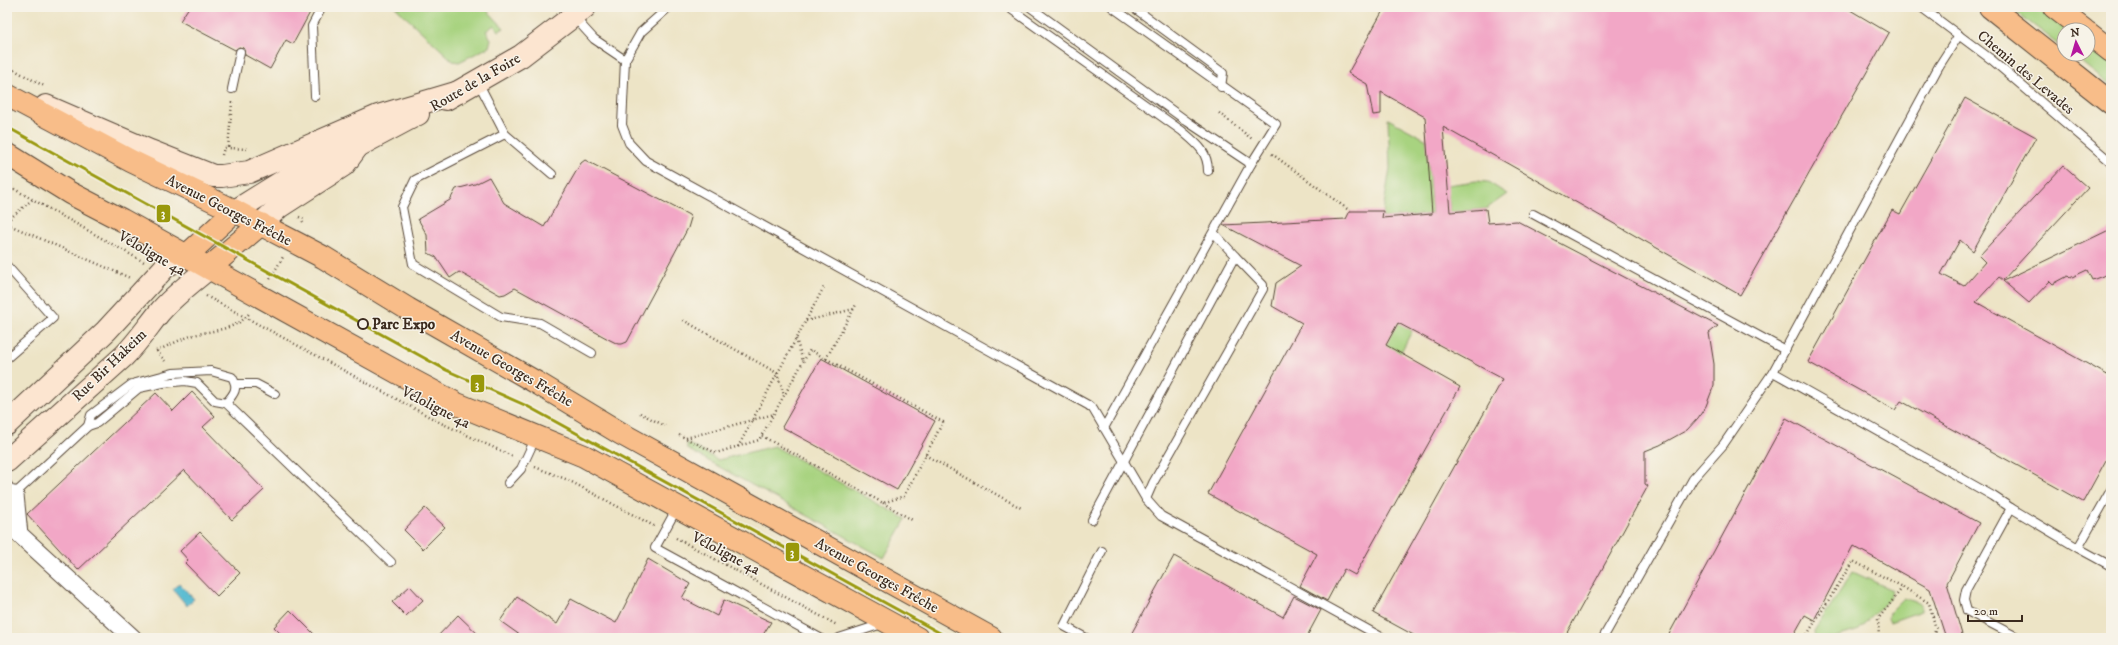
<svg xmlns="http://www.w3.org/2000/svg" width="2118" height="645" font-family="'IM FELL DW Pica',serif">
	<rect width="100%" height="100%" fill="#f7f3e8"/>
	<filter id="ink" filterUnits="userSpaceOnUse"><feTurbulence type="fractalNoise" baseFrequency=".025" numOctaves="2"/><feDisplacementMap in="SourceGraphic" scale="8" xChannelSelector="R" yChannelSelector="G"/><feConvolveMatrix kernelMatrix="1 2 1 2 8 2 1 2 1" color-interpolation-filters="sRGB"/></filter>
	<filter id="wash" filterUnits="userSpaceOnUse"><feTurbulence type="fractalNoise" baseFrequency=".012" numOctaves="4" result="noise"/><feDisplacementMap in="SourceGraphic" scale="16" xChannelSelector="R" yChannelSelector="G"/><feGaussianBlur stdDeviation="0.9" result="paint"/><feColorMatrix in="noise" values="0 0 0 0 0 0 0 0 0 0 0 0 0 0 0 0 0 1.4 0 .05"/><feComposite in="paint" operator="in"/></filter>
	<g filter="url(#wash)">
		<rect width="100%" height="100%" fill="#ede4c6"/>
		<!-- green -->
		<g fill="#a8d380" stroke="#727e4f">
			<polygon points="395,7 484,7 504,28 499,31 494,25 486,31 491,39 489,47 459,62 453,61"/>
			<polygon points="2009,7 2045,7 2076,30 2064,30 2064,48"/>
			<polygon points="2088,40 2111,58 2111,86 2071,54 2088,54"/>
			<polygon points="1388,119 1427,140 1432,214 1382,218 1390,168"/>
			<polygon points="1476,181 1488,182 1507,194 1486,209 1450,212 1447,185"/>
			<polygon points="1391,314 1414,327 1400,354 1377,342"/>
			<polygon points="687,443 718,460 774,446 906,519 884,558 687,449"/>
			<polygon points="1853,572 1892,590 1889,599 1859,630 1833,638 1815,638 1814,631"/>
			<polygon points="1904,598 1921,604 1921,611 1890,622 1888,619 1889,613"/>
		</g>
		<!-- water -->
		<polygon fill="#52b9d0" stroke="#467277" points="179,583 194,599 187,606 173,589"/>
		<g id="blocks">
			<!-- building -->
			<g fill="#f2a7c6">
				<polygon points="189,7 313,7 293,44 286,40 270,69 245,55 243,48 239,47 235,50 180,21"/>
				<polygon points="1385,7 1845,7 1889,33 1740,295 1443,127 1450,212 1486,209 1488,223 1517,221 1718,326 1709,333 1714,364 1714,385 1706,406 1698,418 1687,430 1660,445 1645,451 1645,484 1648,486 1564,638 1419,638 1373,613 1503,379 1398,323 1386,345 1460,387 1355,575 1344,569 1327,601 1300,586 1317,554 1208,494 1302,323 1272,306 1276,283 1301,266 1223,225 1346,219 1350,211 1383,211 1382,218 1432,214 1425,117 1381,92 1381,114 1373,115 1367,84 1348,73"/>
				<polygon points="1965,98 2036,137 1973,251 1960,240 1941,274 1964,286 1985,262 1979,256 2063,166 2088,188 2003,280 1999,277 1976,302 2111,377 2111,451 2083,502 1901,401 1895,410 1808,362 1892,210 1900,214"/>
				<polygon points="585,160 689,215 691,218 688,228 627,342 622,344 618,344 610,340 515,288 505,294 500,295 459,272 450,278 436,257 428,253 427,235 418,219 450,200 456,189 475,184 489,177 504,203 544,227 581,163"/>
				<polygon points="2111,229 2111,273 2092,280 2087,270 2070,278 2068,276 2053,284 2050,281 2029,303 2003,281"/>
				<polygon points="821,358 935,421 897,490 782,427"/>
				<polygon points="192,392 215,416 203,427 264,490 232,520 184,470 78,570 27,514 156,393 173,411"/>
				<polygon points="1786,418 1979,523 1947,583 1963,638 1946,638 1930,589 1853,546 1814,620 1805,615 1792,638 1667,638"/>
				<polygon points="425,508 445,527 423,549 404,530"/>
				<polygon points="200,532 240,573 217,596 185,563 188,560 180,551"/>
				<polygon points="1174,556 1283,617 1294,596 1321,610 1306,638 1129,638"/>
				<polygon points="648,559 690,584 682,598 717,616 724,600 771,622 761,638 524,638 500,621 517,597 557,624 571,599 616,623"/>
				<polygon points="410,586 423,600 406,616 392,602"/>
				<polygon points="290,610 318,638 285,638 274,627"/>
				<polygon points="458,615 482,638 436,638"/>
			</g>
		</g>
	</g>
	<g filter="url(#ink)">
		<use href="#blocks" fill-opacity="0" stroke="#564637" stroke-width="1"/>
		<g fill="none" stroke-linecap="round" stroke-linejoin="round">
			<!-- lane casing -->
			<g stroke="#564637" stroke-width="10">
				<g id="lane">
					<polyline points="669,7 641,32 625,60 622,125 629,143 646,161 1088,405 1093,409 1146,499 1161,516 1383,638"/>
					<path d="M1008,7L1182,131C1196,143 1208,151 1208,171"/>
					<polyline points="1030,7 1188,122 1251,164"/>
					<polyline points="1133,7 1223,73 1221,87"/>
					<polyline points="1921,7 1992,60 2111,162"/>
					<polyline points="574,17 594,39 625,60"/>
					<polyline points="478,82 505,134 552,174"/>
					<polyline points="232,89 240,52"/>
					<polyline points="315,96 312,26 322,7"/>
					<polyline points="505,134 415,180 402,207 413,264 501,317 540,323 592,353"/>
					<polyline points="1533,214 1785,350"/>
					<polyline points="7,266 53,318 7,358"/>
					<polyline points="1773,372 1993,496 2011,508 1966,590 1964,600 1967,611 2019,638"/>
					<polyline points="236,384 256,384 275,394"/>
					<path d="M88,426L91,415L132,384L173,373L211,371L232,377C239,388 234,394 226,403"/>
					<polyline points="1104,428 1251,164 1276,124 1112,7"/>
					<polyline points="508,483 521,469 536,437"/>
					<polyline points="7,484 15,495"/>
					<polyline points="2111,490 2078,548 2111,566"/>
					<polyline points="1146,499 1153,483 1263,289 1263,285 1235,256"/>
					<polyline points="7,501 88,426 97,423 139,388 163,383 185,381 197,383 215,401 226,403 391,562"/>
					<polyline points="677,508 655,548 820,638"/>
					<polyline points="2011,508 2078,548"/>
					<polyline points="1092,520 1235,256 1214,233"/>
					<polyline points="839,638 882,624"/>
					<polyline points="1086,638 1064,626 1102,551"/>
					<polyline points="1603,638 1693,479 1723,445 1773,372 1939,66 1959,35"/>
				</g>
			</g>
			<!-- street casing -->
			<g stroke="#564637" stroke-width="19">
				<polyline id="street" points="15,495 19,534 133,638"/>
			</g>
			<!-- secondary casing -->
			<g stroke="#564637" stroke-width="24">
				<g id="secondary">
					<polyline points="446,99 521,56 585,7"/>
					<polyline points="46,106 150,151 213,176 222,176 249,172 378,116 459,92"/>
					<polyline points="235,211 333,150 358,146 418,114"/>
					<polyline points="261,224 279,207 344,165 358,146"/>
					<polyline points="7,424 106,331 166,266 187,255"/>
					<path d="M7,461L124,356C137,343 147,328 159,313C173,296 192,282 209,268"/>
				</g>
			</g>
			<!-- primary casing -->
			<g stroke="#564637" stroke-width="24">
				<g id="primary">
					<polyline points="7,95 131,161 235,211 323,257 408,309 539,384 620,433 991,638"/>
					<polyline points="7,154 70,193 122,220 404,376 457,404 584,456 917,638"/>
					<polyline points="187,255 235,211"/>
					<polyline points="209,268 261,224"/>
				</g>
			</g>
			<!-- highway casing -->
			<g stroke="#564637" stroke-width="24">
				<g id="highway">
					<polyline points="1990,7 2111,103"/>
					<polyline points="2054,7 2084,30"/>
					<polyline points="2088,33 2111,51"/>
				</g>
			</g>
			<!-- path -->
			<g stroke="#564637" stroke-width="2.5" stroke-dasharray="1 3" stroke-linecap="butt">
				<polyline points="7,66 44,86"/>
				<polyline points="232,102 228,148 249,149"/>
				<polyline points="1219,113 1252,139"/>
				<polyline points="1272,154 1350,211"/>
				<polyline points="222,155 224,148 228,148"/>
				<polyline points="7,185 144,262"/>
				<polyline points="299,217 304,219 302,224"/>
				<polyline points="7,221 33,199"/>
				<polyline points="7,224 130,278"/>
				<polyline points="270,279 283,257"/>
				<polyline points="206,296 441,423 514,457"/>
				<polyline points="683,320 777,373 784,395"/>
				<polyline points="806,321 854,309"/>
				<polyline points="796,339 803,361"/>
				<path d="M156,351C168,346 179,340 191,336C209,330 238,331 250,312"/>
				<polyline points="157,351 165,361"/>
				<polyline points="826,359 857,303"/>
				<polyline points="640,413 665,426"/>
				<polyline points="679,435 716,453 759,440 803,362 810,350 943,422 904,496 883,503 762,436"/>
				<polyline points="686,438 774,414"/>
				<polyline points="738,447 825,285"/>
				<polyline points="925,455 1021,508"/>
				<polyline points="535,467 568,480 654,526"/>
				<polyline points="883,503 914,521"/>
				<polyline points="676,538 837,625"/>
				<polyline points="1903,587 1929,603 1936,629 1932,638"/>
				<polyline points="1933,616 1938,614"/>
				<polyline points="1805,638 1853,561 1903,587 1878,619 1879,638"/>
			</g>
			<!-- lane -->
			<use href="#lane" stroke="#fff" stroke-width="8"/>
			<!-- street -->
			<use href="#street" stroke="#fff" stroke-width="17"/>
			<!-- secondary -->
			<use href="#secondary" stroke="#fce5d0" stroke-width="22"/>
			<!-- primary -->
			<use href="#primary" stroke="#f8bd89" stroke-width="22"/>
			<!-- highway -->
			<use href="#highway" stroke="#f8bd89" stroke-width="22"/>
			<!-- tram-1 casing -->
			<g stroke="#f7f3e8" stroke-width="6">
				<polyline id="tram-1" points="7,127 446,370 527,406 949,638"/>
			</g>
			<!-- tram-1 -->
			<use href="#tram-1" stroke="#99980a" stroke-width="3"/>
		</g>
	</g>
	<!-- markers -->
	<circle fill="#f7f3e8" stroke="#3b2a1e" stroke-width="2" cx="363" cy="324" r="5"/>
	<g text-anchor="middle" stroke-width="3" stroke-linejoin="round" paint-order="stroke">
		<!-- street labels -->
		<g font-size="15" fill="#3b2a1e" stroke="#f7f3e8">
			<text transform="translate(2026 72) rotate(40)" y="5">Chemin des Levades</text>
			<text transform="translate(475 82) rotate(-30)" y="5">Route de la Foire</text>
			<text transform="translate(229 210) rotate(27)" y="5">Avenue Georges Frêche</text>
			<text transform="translate(152 253) rotate(30)" y="5">Véloligne 4a</text>
			<text transform="translate(109 365) rotate(-44)" y="5">Rue Bir Hakeim</text>
			<text transform="translate(512 368) rotate(30)" y="5">Avenue Georges Frêche</text>
			<text transform="translate(436 407) rotate(27)" y="5">Véloligne 4a</text>
			<text transform="translate(726 553) rotate(28)" y="5">Véloligne 4a</text>
			<text transform="translate(877 575) rotate(29)" y="5">Avenue Georges Frêche</text>
		</g>
		<!-- stop labels -->
		<g font-size="15" font-weight="bold" fill="#3b2a1e" stroke="#f7f3e8" text-anchor="start">
			<text x="372" y="329">Parc Expo</text>
		</g>
	</g>
	<g stroke="#f7f3e8" stroke-width="1.5">
		<rect x="156" y="204" width="15" height="19" rx="4" fill="#99980a"/>
		<rect x="470" y="374" width="15" height="19" rx="4" fill="#99980a"/>
		<rect x="785" y="542" width="15" height="20" rx="4" fill="#99980a"/>
	</g>
	<g font-size="11" text-anchor="middle" font-weight="bold" fill="#fff">
		<text x="163" y="217">3</text>
		<text x="477" y="388">3</text>
		<text x="792" y="556">3</text>
	</g>
	<!-- margin -->
	<rect width="2118" height="645" fill="none" stroke="#f7f3e8" stroke-width="24"/>
	<!-- north arrow -->
	<g transform="translate(2076 42) rotate(355)"><circle r="19" fill="#f7f3e8" stroke="#aca397"/>
	<path d="M0-3L7 15L0 10L-7 15Z" fill="#b5179e"/>
	<text y="-6" font-size="11" font-weight="bold" text-anchor="middle" fill="#3b2a1e">N</text>
	</g>
	<!-- scale -->
	<path d="M1968 615v6h54v-6" fill="none" stroke="#3b2a1e" stroke-width="2"/>
	<text x="1974" y="615" font-size="12" fill="#3b2a1e" stroke="#f7f3e8" stroke-width="3" paint-order="stroke">20 m</text>
</svg>
